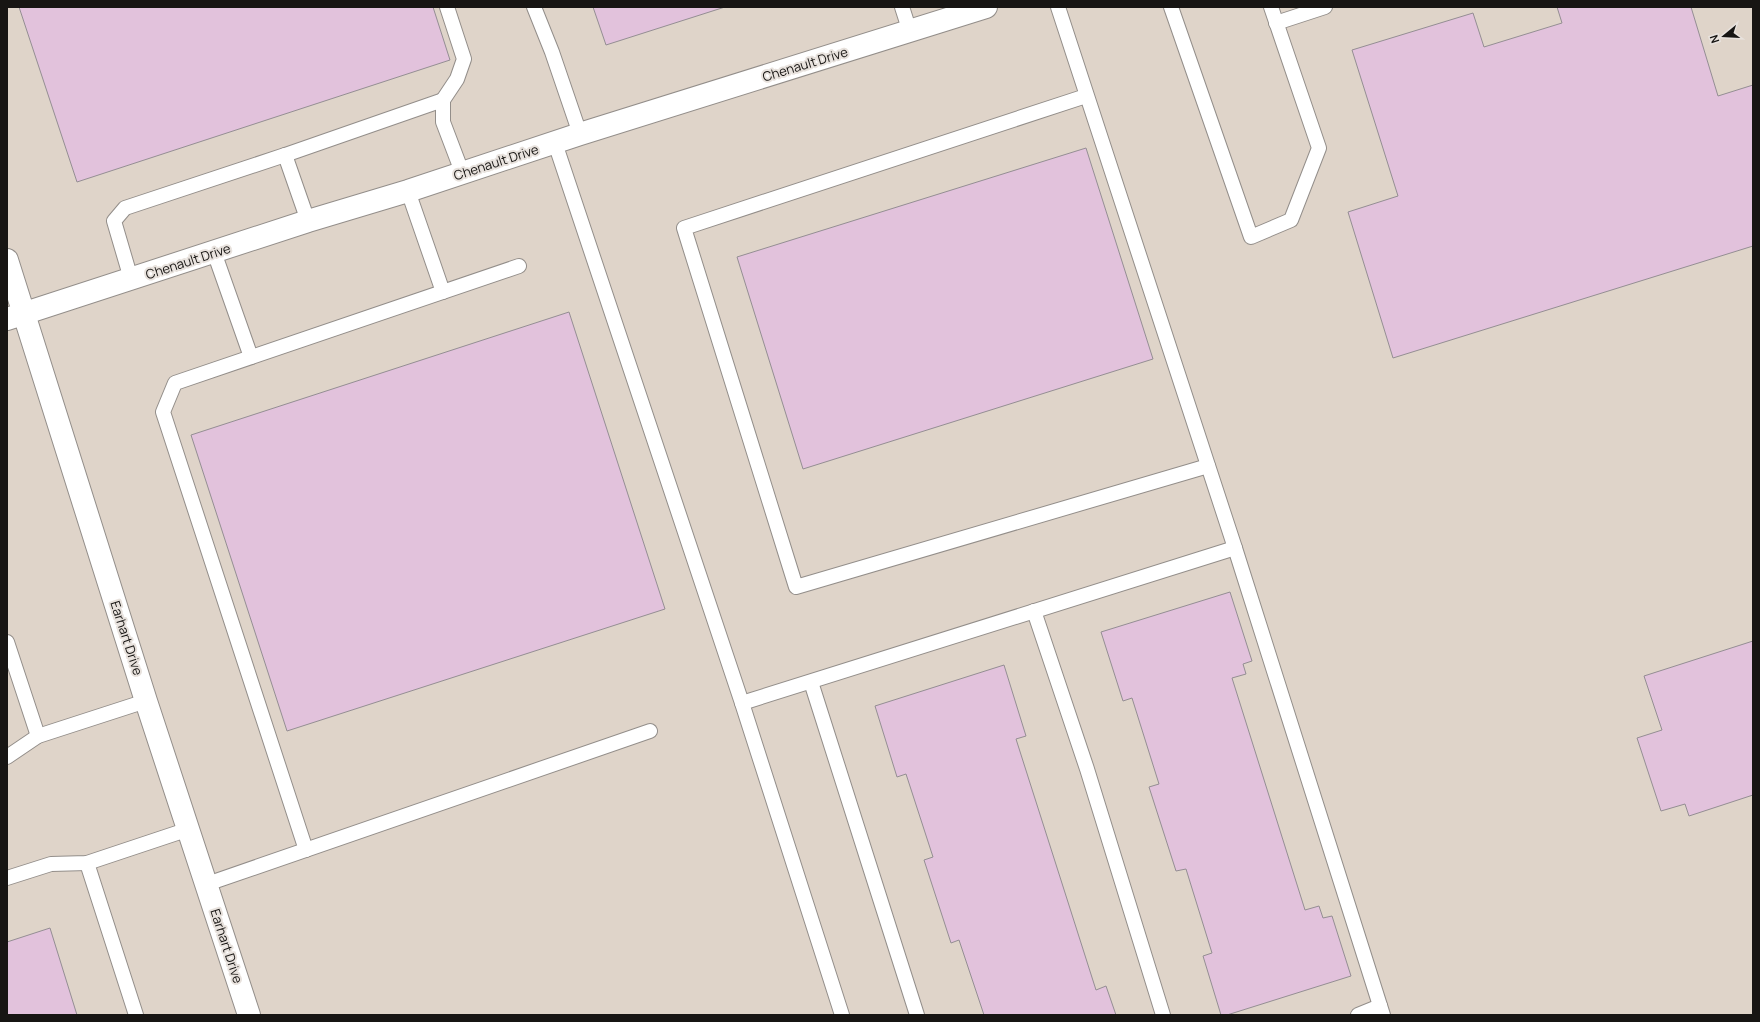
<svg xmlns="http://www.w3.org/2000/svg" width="1760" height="1022" font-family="Manrope,sans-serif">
	<rect width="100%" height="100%" fill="#e8e2dd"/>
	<!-- built -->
	<rect fill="#dfd4c9" x="7" y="7" width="1746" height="1008"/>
	<!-- building -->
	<g fill="#e2c2dc" stroke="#948e93">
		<polygon points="19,7 433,7 450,60 77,182"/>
		<polygon points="593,7 725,7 606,45"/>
		<polygon points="1557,7 1691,7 1718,96 1753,85 1753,246 1393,358 1348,212 1398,196 1352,50 1473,13 1484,47 1562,23"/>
		<polygon points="1086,148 1153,359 803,469 737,257"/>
		<polygon points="569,312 665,609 287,731 191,435"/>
		<polygon points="1230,592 1252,661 1243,664 1246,674 1232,678 1305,910 1319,906 1323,918 1332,916 1351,976 1227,1015 1221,1015 1203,956 1212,953 1186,869 1176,871 1149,787 1159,784 1132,698 1123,701 1101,632"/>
		<polygon points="1753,641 1753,795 1689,816 1685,804 1661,811 1637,738 1662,730 1644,676"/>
		<polygon points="1004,665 1026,736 1016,739 1096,990 1106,986 1116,1015 984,1015 959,940 951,943 924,860 933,857 906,774 897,777 875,706"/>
		<polygon points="50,928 77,1015 7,1015 7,942"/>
	</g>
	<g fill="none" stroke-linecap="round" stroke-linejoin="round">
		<!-- service casing -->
		<g stroke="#938e8a" stroke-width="16">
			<g id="service">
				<polyline points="447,7 464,59 457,79 443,100 443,122 462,172"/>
				<polyline points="534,7 552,52 580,134"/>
				<polyline points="902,7 910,32"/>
				<polyline points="1171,7 1251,237 1291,220 1319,148 1271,7"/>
				<polyline points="1276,23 1325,7"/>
				<polyline points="1086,96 684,228 796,587 1208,466"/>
				<polyline points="555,143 742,703 1235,548 1058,7"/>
				<polyline points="408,191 443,292"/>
				<polyline points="308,221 285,155 443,100"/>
				<polyline points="214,252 251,357"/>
				<polyline points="131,279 114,221 125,208 285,155"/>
				<polyline points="1235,548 1383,1015"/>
				<polyline points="1034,611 1087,769 1163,1015"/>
				<polyline points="7,642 38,736"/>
				<polyline points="811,682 917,1015"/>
				<polyline points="742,703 842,1015"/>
				<polyline points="7,757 38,736 146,701"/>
				<polyline points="306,850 163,412 175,383 519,266"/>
				<polyline points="87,863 136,1015"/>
				<polyline points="7,878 51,864 87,863 189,829"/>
				<polyline points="207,884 650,731"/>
				<polyline points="1358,1015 1380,1006"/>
			</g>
		</g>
		<!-- minor casing -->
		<g stroke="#938e8a" stroke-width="24">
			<g id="minor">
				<polyline points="7,260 146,701 249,1015"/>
				<polyline points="7,319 308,221 408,191 580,134 986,7"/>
			</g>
		</g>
		<!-- service -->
		<use href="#service" stroke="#fff" stroke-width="14"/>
		<!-- minor -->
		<use href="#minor" stroke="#fff" stroke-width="22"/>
	</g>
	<g text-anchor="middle" stroke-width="4" stroke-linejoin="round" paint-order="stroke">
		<!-- street labels -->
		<g font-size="13" fill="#171513" stroke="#e8e2dd">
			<text transform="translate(805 64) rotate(-17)" y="5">Chenault Drive</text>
			<text transform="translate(496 162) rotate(-18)" y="5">Chenault Drive</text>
			<text transform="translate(188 261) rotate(-18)" y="5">Chenault Drive</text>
			<text transform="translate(127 638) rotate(72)" y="5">Earhart Drive</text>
			<text transform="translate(227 946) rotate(72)" y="5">Earhart Drive</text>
		</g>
	</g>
	<!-- border -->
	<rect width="1760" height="1022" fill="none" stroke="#171513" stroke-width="16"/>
	<!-- north arrow -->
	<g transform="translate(1724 36) rotate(252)" stroke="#e8e2dd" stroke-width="3" paint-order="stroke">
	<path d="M0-3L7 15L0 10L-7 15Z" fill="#171513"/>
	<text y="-6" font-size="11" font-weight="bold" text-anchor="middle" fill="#171513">N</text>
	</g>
</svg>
